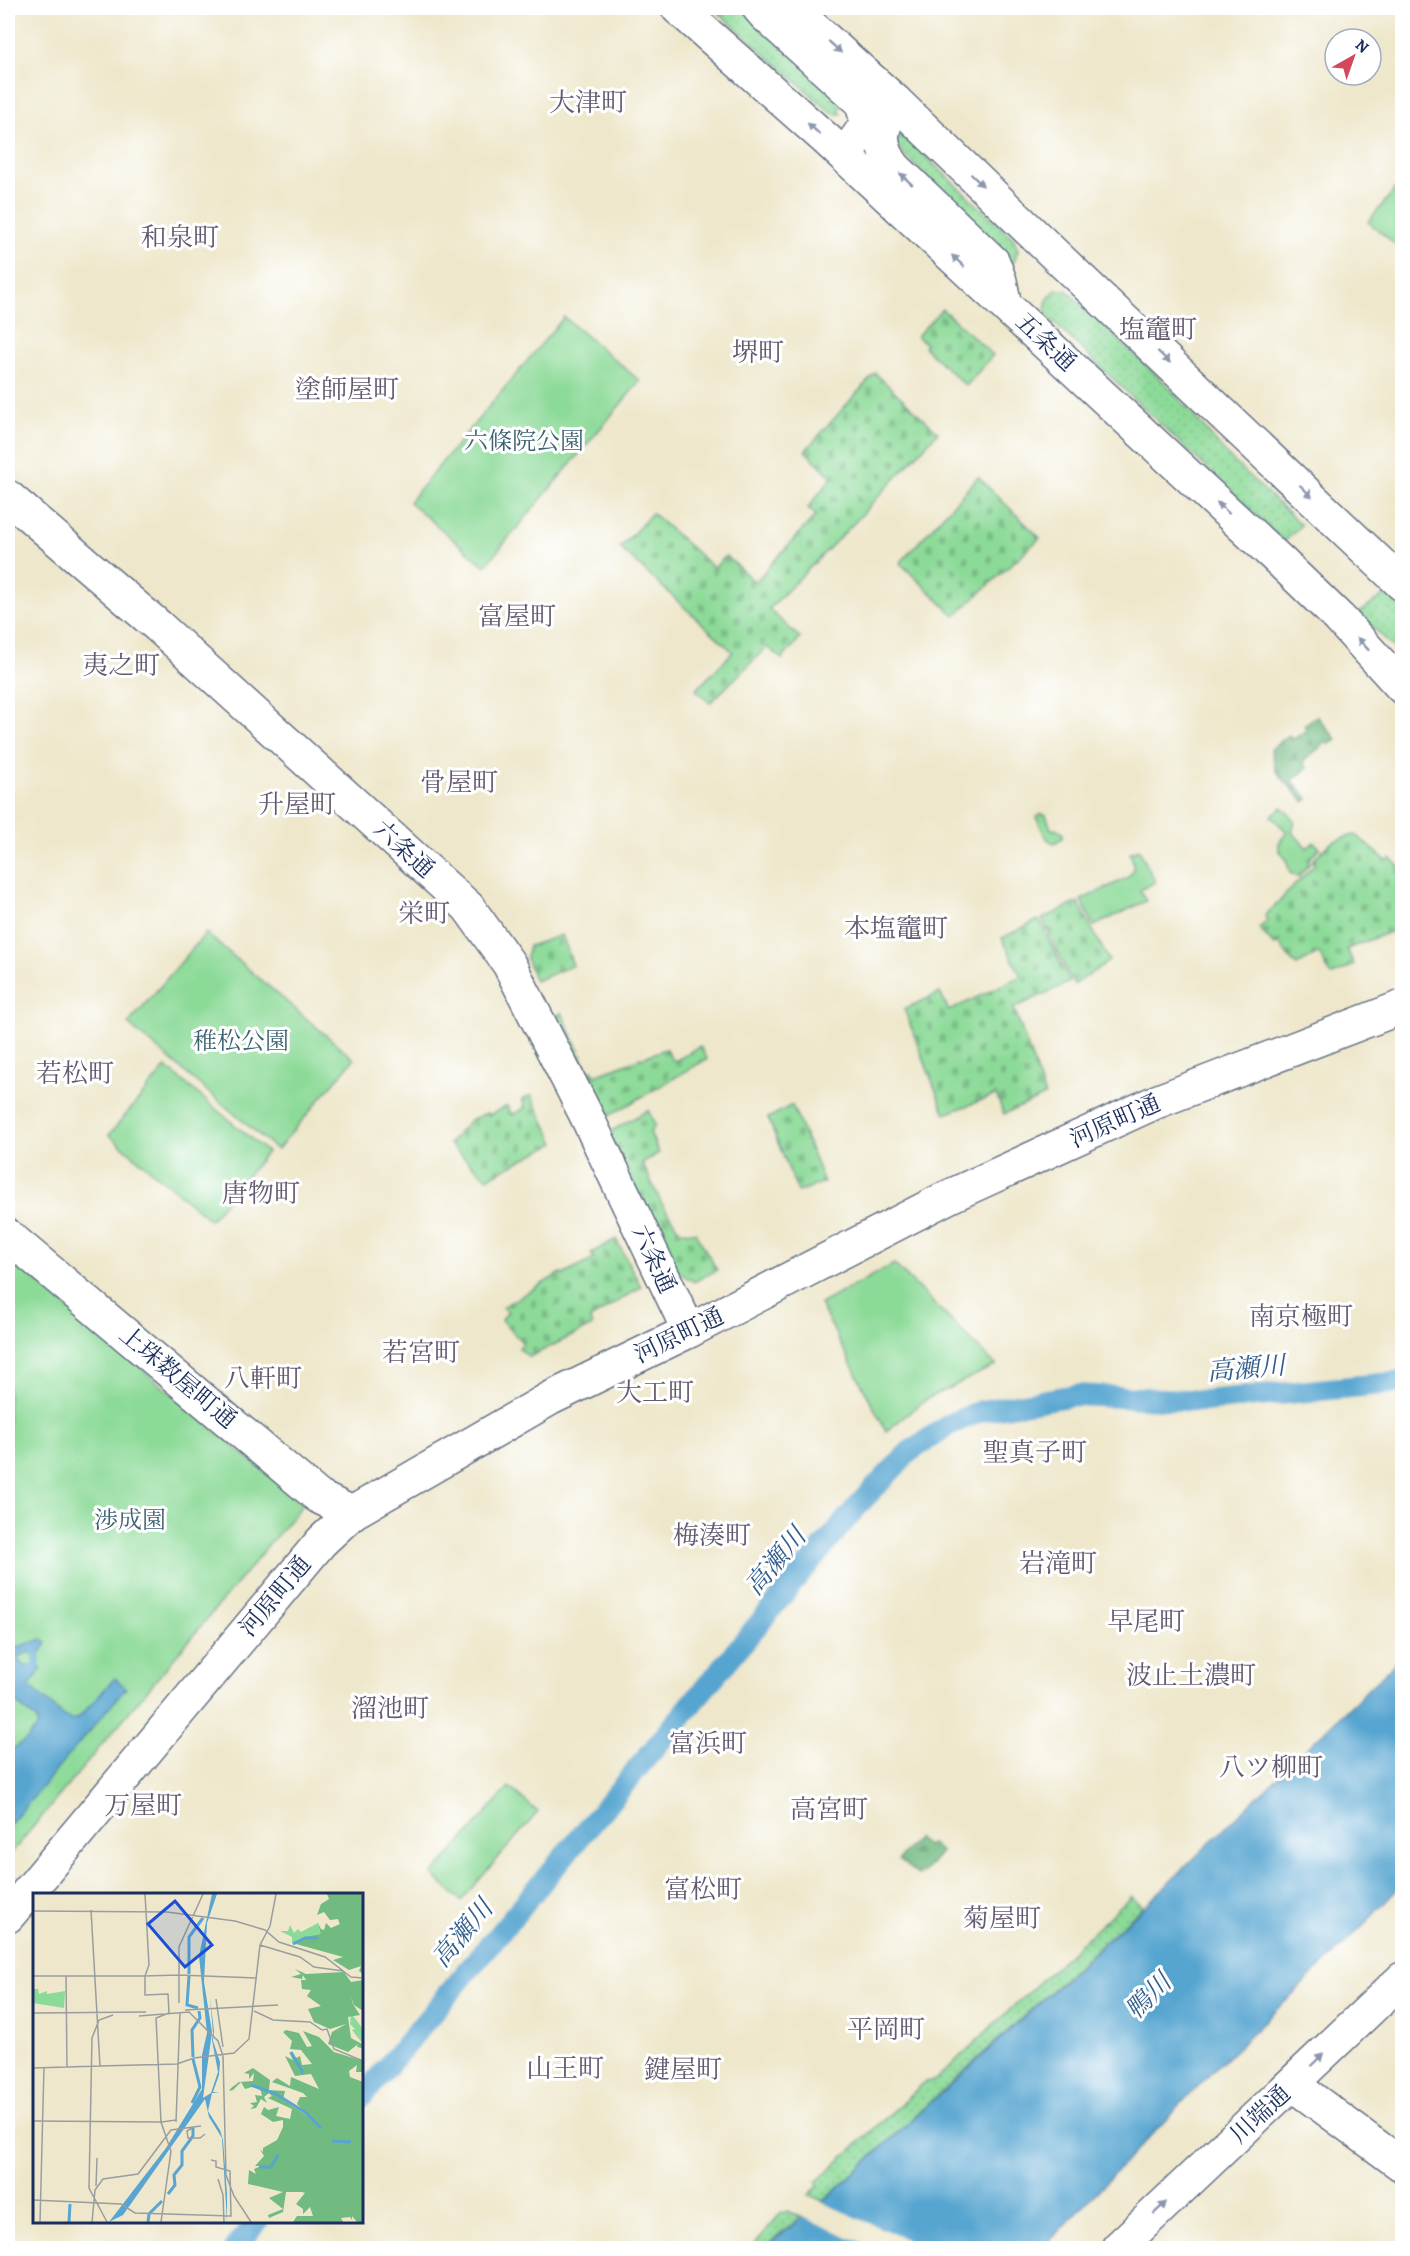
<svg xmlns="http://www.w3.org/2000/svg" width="1410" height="2256" font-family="Alegreya,'Noto Serif JP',serif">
	<defs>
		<pattern id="grass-dots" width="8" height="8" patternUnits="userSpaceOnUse" patternTransform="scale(1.5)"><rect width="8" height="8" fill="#8cda98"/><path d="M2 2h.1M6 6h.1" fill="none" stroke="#78bb85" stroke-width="1.8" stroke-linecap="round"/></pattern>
		<pattern id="forest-firs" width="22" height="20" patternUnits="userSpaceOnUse" patternTransform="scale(1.5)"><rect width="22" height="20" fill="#71ba80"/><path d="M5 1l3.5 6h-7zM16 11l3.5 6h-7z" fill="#5c986c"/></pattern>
		<pattern id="cemetery-stones" width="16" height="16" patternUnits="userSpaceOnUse" patternTransform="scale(1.5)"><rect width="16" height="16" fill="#8cda98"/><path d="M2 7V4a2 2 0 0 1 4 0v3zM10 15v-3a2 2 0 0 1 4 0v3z" fill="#78bb85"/></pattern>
	</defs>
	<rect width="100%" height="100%" fill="#fff"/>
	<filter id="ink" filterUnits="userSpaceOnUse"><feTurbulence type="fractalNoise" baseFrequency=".0167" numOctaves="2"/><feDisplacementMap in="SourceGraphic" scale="12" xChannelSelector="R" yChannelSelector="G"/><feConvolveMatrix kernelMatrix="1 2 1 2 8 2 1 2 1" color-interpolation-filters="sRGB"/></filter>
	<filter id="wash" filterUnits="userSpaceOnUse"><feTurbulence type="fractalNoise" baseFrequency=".008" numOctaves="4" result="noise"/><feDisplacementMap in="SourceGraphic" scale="24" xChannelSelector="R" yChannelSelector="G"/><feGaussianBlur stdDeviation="1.35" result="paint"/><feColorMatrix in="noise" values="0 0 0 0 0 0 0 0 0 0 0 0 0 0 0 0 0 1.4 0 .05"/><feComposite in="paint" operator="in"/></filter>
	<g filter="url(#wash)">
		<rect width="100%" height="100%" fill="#eee7cb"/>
		<!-- grass -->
		<g fill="url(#grass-dots)" stroke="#54847b" stroke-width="1.5">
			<polygon points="713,8 750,8 844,104 838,110 841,114 833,114 826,108"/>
			<polygon points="901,136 908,140 1014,239 1018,250 1014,262 1010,264 893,143 898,137"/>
			<path d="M1056,290H1066L1169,387L1229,457L1301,525L1284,542L1046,315C1044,303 1047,298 1056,290Z"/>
			<polygon points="1387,593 1402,609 1402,656 1359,613"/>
			<polygon points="1131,1896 1143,1906 823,2201 809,2195 819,2185 816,2182 925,2082 935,2080"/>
			<polygon points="787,2211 801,2217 763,2248 748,2248 752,2247 780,2214"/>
		</g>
		<!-- forest -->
		<g fill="url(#forest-firs)" stroke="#46746f" stroke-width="1.5">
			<polygon points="1317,716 1336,739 1329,745 1326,742 1303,762 1307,768 1292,781 1308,799 1304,802 1276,771 1271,749 1289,735 1292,740 1307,730 1304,725"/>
			<polygon points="917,1838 928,1846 931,1844 941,1852 923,1873 918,1875 899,1860"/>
		</g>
		<!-- cemetery -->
		<g fill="url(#cemetery-stones)" stroke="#54847b" stroke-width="1.5">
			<polygon points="942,309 993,355 966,386 924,347 926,344 917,336"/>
			<polygon points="875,373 938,432 855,522 769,609 800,638 782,659 767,647 710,703 696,690 733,652 620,548 652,513 714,568 726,556 755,582 816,515 808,508 832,477 805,451"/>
			<polygon points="978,477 1040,538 955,616 900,563"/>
			<path d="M1356,835L1387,861L1390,858L1402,869V927L1347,949L1354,965L1331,976L1319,953L1297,965L1290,959L1279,943L1274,945L1259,928L1267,921L1265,916L1315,864L1312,861C1328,844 1332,839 1356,835Z"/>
			<polygon points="1078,902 1109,961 1074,985 1042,919"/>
			<polygon points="1038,920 1040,922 1070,982 1014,1008 1045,1096 1004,1114 996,1095 945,1114 904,1009 940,993 949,1011 1021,976 1002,938"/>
			<polygon points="562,935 573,965 535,981 526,958 529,946"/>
			<polygon points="562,1013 588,1071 592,1070 595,1075 666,1049 672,1060 677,1060 700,1046 707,1059 609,1116 600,1113 551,1017"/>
			<polygon points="531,1095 555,1143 487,1178 449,1144 470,1120 487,1113 489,1115 507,1106 512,1115 525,1108 522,1100"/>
			<polygon points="792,1105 824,1182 798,1192 768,1118"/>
			<polygon points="648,1110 655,1125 650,1133 659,1153 642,1163 662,1204 680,1231 695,1232 717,1270 694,1282 678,1272 610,1137 613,1130"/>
			<polygon points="616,1239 641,1287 590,1319 592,1326 529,1357 519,1348 523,1343 501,1320 508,1312 502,1307 561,1273 563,1275 594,1259 591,1253"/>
		</g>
		<!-- green -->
		<g fill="#8cda98" stroke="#54847b" stroke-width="1.5">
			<polygon points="1402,181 1402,250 1368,222"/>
			<polygon points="564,317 640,381 485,566 409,502"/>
			<polygon points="1282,807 1295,821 1292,832 1307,848 1314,842 1320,848 1308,860 1310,863 1298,877 1290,873 1286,859 1279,850 1279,843 1287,832 1271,816"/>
			<path d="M1041,814L1046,815L1051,829L1060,830L1063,834L1062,838L1055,843C1044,841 1041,827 1037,817Z"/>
			<polygon points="1139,849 1155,882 1140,890 1146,901 1094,926 1081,900 1127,878 1133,871 1133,862 1130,853"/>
			<polygon points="206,933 354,1059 277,1150 128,1024"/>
			<polygon points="166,1067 267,1152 210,1220 109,1135"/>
			<polygon points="8,1257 303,1504 8,1857"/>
			<polygon points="894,1264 996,1365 927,1399 886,1431 820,1304"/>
			<polygon points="509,1787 538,1812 461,1901 432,1875"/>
		</g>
		<!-- water -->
		<g fill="#57a5d0" stroke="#396a97" stroke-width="1.5">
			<polygon points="43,1639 47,1643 40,1654 37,1656 29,1652 16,1658 24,1666 37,1665 42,1669 29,1686 65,1717 71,1720 78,1718 115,1678 126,1688 8,1827 8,1752 27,1739 38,1726 36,1719 8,1697 8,1643 14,1648"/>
			<polygon points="1402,1656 1402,1884 1362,1927 1203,2081 1043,2248 765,2248 824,2201 1144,1907"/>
		</g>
		<!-- pier -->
		<polygon fill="#eee7cb" points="819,2201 926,2248 874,2248 801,2216"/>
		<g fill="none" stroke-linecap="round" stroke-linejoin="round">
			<!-- stream -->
			<polyline stroke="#57a5d0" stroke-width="7" points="37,1656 37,1665"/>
			<!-- canal -->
			<g stroke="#57a5d0" stroke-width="22">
				<polyline points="362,2097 860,1503 909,1452 950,1424 981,1411 1076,1395 1205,1401 1402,1382"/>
				<polyline points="235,2248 257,2222"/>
			</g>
		</g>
	</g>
	<g filter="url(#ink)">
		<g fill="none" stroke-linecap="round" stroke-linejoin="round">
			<!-- minor casing -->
			<g stroke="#656f84" stroke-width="36">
				<g id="minor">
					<polyline points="8,497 158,626 468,907 509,964 585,1113 689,1331"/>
					<polyline points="8,1236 319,1497 352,1513"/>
					<polyline points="1292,2084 1402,2165"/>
					<polyline points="1118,2248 1402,1979"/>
				</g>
			</g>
			<!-- major casing -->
			<g stroke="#656f84" stroke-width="36">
				<polyline id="major" points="8,1916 321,1542 352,1513 551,1398 689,1331 948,1197 1156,1102 1402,1007"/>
			</g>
			<!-- highway casing -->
			<g stroke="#656f84" stroke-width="36">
				<g id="highway">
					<polyline points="678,8 827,140 1280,561 1339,618 1402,687"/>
					<polyline points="759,8 765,15 861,102 867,120 862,131 849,149"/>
					<polyline points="791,8 895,101 1051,251 1402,584"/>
					<path d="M895,101C882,128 875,142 895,168L993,262L1000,281L1004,301"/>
				</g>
			</g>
			<!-- minor -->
			<use href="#minor" stroke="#fff" stroke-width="33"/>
			<!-- major -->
			<use href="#major" stroke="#fff" stroke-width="33"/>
			<!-- highway -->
			<use href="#highway" stroke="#fff" stroke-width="33"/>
		</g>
		<!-- one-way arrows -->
		<defs><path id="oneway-solid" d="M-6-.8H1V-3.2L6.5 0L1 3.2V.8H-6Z" transform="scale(1.5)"/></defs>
		<g fill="#8d97ae">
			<use href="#oneway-solid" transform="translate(835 47) rotate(42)"/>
			<use href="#oneway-solid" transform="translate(814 129) rotate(-138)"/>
			<use href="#oneway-solid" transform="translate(906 179) rotate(-137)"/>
			<use href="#oneway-solid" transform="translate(977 180) rotate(44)"/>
			<use href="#oneway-solid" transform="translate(958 261) rotate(-137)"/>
			<use href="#oneway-solid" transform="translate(1164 357) rotate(43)"/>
			<use href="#oneway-solid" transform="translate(1306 491) rotate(44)"/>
			<use href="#oneway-solid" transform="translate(1223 508) rotate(-137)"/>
			<use href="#oneway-solid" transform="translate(1363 644) rotate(-133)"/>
			<use href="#oneway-solid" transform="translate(1317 2060) rotate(-44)"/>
			<use href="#oneway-solid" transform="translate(1160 2208) rotate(-43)"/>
		</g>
	</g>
	<g text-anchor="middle" stroke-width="6" stroke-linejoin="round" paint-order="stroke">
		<!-- street labels -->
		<g font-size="24" fill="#1b2f5e" stroke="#fff">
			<text transform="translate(1046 342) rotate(43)" y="8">五条通</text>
			<text transform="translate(404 849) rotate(42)" y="8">六条通</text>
			<text transform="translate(1115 1121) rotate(-24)" y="8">河原町通</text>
			<text transform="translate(654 1259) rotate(65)" y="8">六条通</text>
			<text transform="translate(679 1335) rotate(-26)" y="8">河原町通</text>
			<text transform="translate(178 1377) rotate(40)" y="8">上珠数屋町通</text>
			<text transform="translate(275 1596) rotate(-50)" y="8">河原町通</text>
			<text transform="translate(1260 2114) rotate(-43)" y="8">川端通</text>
		</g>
		<!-- park labels -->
		<g font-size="24" fill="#3d626f" stroke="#fff">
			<text x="524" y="449">六條院公園</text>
			<text x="241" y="1049">稚松公園</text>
			<text x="130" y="1528">渉成園</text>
		</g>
		<!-- neighbourhood labels -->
		<g font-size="26" fill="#655970" stroke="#fff">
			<text x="588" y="111">大津町</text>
			<text x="180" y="246">和泉町</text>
			<text x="1158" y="338">塩竈町</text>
			<text x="758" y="361">堺町</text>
			<text x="347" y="398">塗師屋町</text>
			<text x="517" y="625">富屋町</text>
			<text x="121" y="674">夷之町</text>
			<text x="459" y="791">骨屋町</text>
			<text x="297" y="813">升屋町</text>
			<text x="424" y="922">栄町</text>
			<text x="896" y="937">本塩竈町</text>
			<text x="75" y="1082">若松町</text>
			<text x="261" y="1202">唐物町</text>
			<text x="1301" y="1325">南京極町</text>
			<text x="421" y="1361">若宮町</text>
			<text x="263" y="1387">八軒町</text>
			<text x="655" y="1401">大工町</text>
			<text x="1035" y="1461">聖真子町</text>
			<text x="712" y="1544">梅湊町</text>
			<text x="1058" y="1572">岩滝町</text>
			<text x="1146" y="1630">早尾町</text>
			<text x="1191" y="1684">波止土濃町</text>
			<text x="390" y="1717">溜池町</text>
			<text x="708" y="1752">富浜町</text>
			<text x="1271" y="1776">八ツ柳町</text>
			<text x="143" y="1814">万屋町</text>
			<text x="829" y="1818">高宮町</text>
			<text x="703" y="1898">富松町</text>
			<text x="1002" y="1927">菊屋町</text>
			<text x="886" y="2038">平岡町</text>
			<text x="565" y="2077">山王町</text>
			<text x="683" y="2078">鍵屋町</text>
		</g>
		<!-- water labels -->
		<g font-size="26" font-style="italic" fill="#335e8c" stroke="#fff">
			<text transform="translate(1246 1368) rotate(-5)" y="9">高瀬川</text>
			<text transform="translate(775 1561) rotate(-50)" y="9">高瀬川</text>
			<text transform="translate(462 1933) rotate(-50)" y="9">高瀬川</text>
			<text transform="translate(1148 1996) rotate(-45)" y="9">鴨川</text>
		</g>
	</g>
	<!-- overview -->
	<g transform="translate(33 1893)">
		<rect width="330" height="330" fill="#eee7cb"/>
		<path d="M318,120L330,136V151L319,137L322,136L317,131Z" fill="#8cda98"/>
		<path d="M294,1H330V81L326,78L328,73L316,77L300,67L310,64L263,51L268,45L287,40L285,30L288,36L291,37L293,30L298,35L307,31L308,35L305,26L297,27L291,19L284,22L288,11L296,6ZM262,76L273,81L311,79L318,89L330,87V118L321,112L318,104L320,111L327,122L315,124L318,145L329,151V155L324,154L325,151L315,159L295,151L299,139L313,131L297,136L281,129L275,116L288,113L274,103L278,97L269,96L268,87H273L270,82L269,86L258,84L268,81ZM253,137L266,140L274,154L279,153L270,138L286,144L301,159L330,168V179H323L324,172L316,178L317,184L330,189V329H324L319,323V327L317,324L308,325L310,329H260L264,323H280L277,314L270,321V316L263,311L272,300L269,299H253L250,319L236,325L235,322L250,316L236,305L250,299L215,291L216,277L223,281L221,276L228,273H222L231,263L227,256L230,259V255L244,247L250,234V227L240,229L228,221L231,214L235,217L246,214L243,223L257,226L259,216L235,205L239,203L236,200L231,204L234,210L228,206L223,215L217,216L221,213L217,210L224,209L222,202L229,203L228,198L222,193L212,196L208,189L200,197L196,198L198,195L206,189L220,188L221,180L216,186V181L211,180L220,175L237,187L236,197L252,198L250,207L276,224L264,211L267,204H274L270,200L239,189L244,185L257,193L258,184L286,196L278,181L262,183L252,163L260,167L256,159L263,165L267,163L269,172L279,171L268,157L257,156L259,148L250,139Z" fill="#71ba80"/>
		<path d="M285,30L288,41L268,45L265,50H259V44L247,38H255L257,32L261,40L265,36L268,39Z" fill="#8cda98"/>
		<path d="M0,96H5L6,101L14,98V101L32,98L31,115L0,110Z" fill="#8cda98"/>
		<path d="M179,1H184L174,30L171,89L179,139L170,205L178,200L185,179L179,147L180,140L177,105L181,138L180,148L187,169L186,182L180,199L186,200H179L175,218L187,237L190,247L194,301V329L189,245L176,224L172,206L90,322L76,329L133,255L169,196V162L174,140L166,63Z" fill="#57a5d0"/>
		<path fill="none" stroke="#57a5d0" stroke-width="3" d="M260,51L272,45H285M156,81V44L170,25M156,83L154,112L165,115M258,159L270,180M160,164L159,137L167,125L166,118M218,192L243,201L273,220L288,235M159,210L167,194L160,166M299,248L318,249M226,274H238L245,262M135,301L142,292L141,282L149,272V258L160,243V235M36,329L37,311M115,329L116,321L129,308"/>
		<path fill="none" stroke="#9a9d9f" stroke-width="1.5" d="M112,1L116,72L112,83L146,82M0,18L134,19L202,28L232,37L246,49L292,64L318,84L330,85M227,52L267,64L281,74L310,78M146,82V54L170,1M146,82L224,85M0,83H112V102L135,101L136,120L123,125L128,229L0,228M33,83L34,174M183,106L190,154M146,110V82M152,117L245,112M221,118L240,127L277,129L289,137L294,136L301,156L330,168M0,120L113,119M106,123L156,119L185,148L190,163L193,282L201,303L218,329M67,173L144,171L161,165L201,160L216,146L227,52L237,33L243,1M0,175L67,173L58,17M143,229L147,119M161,234L154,238L155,245H167L172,241M185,286L190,302L191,329M63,293L64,265M0,307L88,311L102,320L198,323L197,278L183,274V268L178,267M7,329L11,174M59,329L62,297L70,286L105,281L138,237L168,233M74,329L56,295L59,145L66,127L80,122M128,329L138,258L128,229L143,227"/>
		<path fill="#1d4ed8" fill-opacity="0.15" stroke="#1d4ed8" stroke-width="3" d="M142,8L179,52L152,74L115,31Z"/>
		<rect width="330" height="330" fill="none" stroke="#1b2f5e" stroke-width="3"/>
	</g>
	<!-- margin -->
	<rect width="1410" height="2256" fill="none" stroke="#fff" stroke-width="30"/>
	<!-- north arrow -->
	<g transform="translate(1353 57) rotate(40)"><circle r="28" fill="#ffffff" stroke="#a4acbf" stroke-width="1.5"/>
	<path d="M0-4.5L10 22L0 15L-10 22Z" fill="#d1495b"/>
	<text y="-9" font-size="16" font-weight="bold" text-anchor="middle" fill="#1b2f5e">N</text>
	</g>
</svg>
